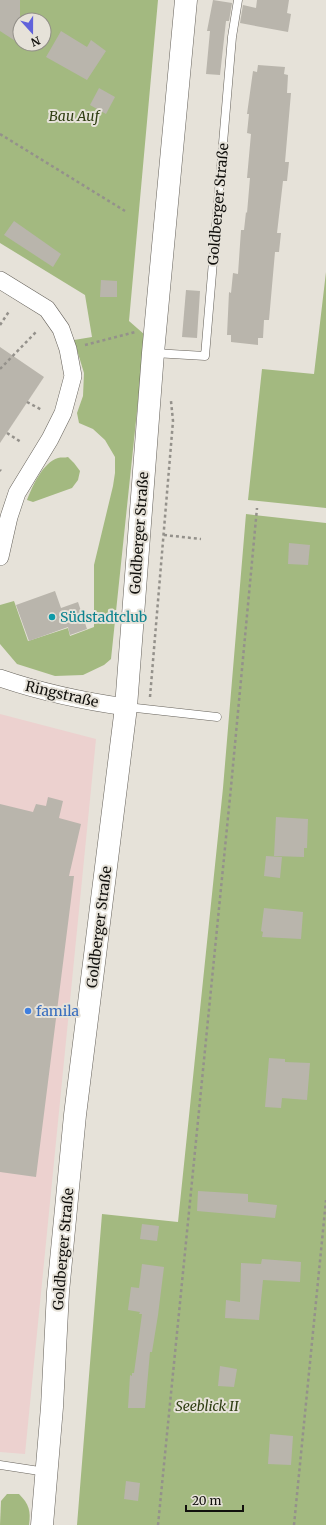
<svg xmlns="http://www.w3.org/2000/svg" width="326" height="1525" font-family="Merriweather,serif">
	<rect width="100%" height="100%" fill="#e6e2d9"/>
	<!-- commercial -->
	<polygon fill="#ecd1cf" points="0,714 96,739 25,1454 0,1452"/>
	<!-- green -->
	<g fill="#a3b980" fill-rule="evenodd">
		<path d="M0,0H158L129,321L145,335L111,659L104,665L83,675L55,676L17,664L0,644V605L14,601L28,641L68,628L70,636L94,627V565L113,486L115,473V457L105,440L93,429L79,423L77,413L83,396L84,373L74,340L92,337L85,295L0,243ZM20,20H44V44H20Z"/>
		<polygon points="326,272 326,508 248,500 262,369 314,374"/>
		<path d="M68,457L74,463L80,471L78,480L72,488L33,502L27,500C32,487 43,462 58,458C61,457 65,458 68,457Z"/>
		<polygon points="246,514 326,523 326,1525 77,1525 102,1214 178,1222 223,788"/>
		<path d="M7,1494H19C29,1504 31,1511 29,1525H0L1,1501Z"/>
	</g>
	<!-- building -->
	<g fill="#b9b5ac">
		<polygon points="0,0 20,0 20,44 0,31"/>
		<polygon points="213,0 232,3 229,21 226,21 220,75 206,74 210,31 207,31"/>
		<polygon points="257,0 289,0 287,13 291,14 288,32 240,23 243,5 256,8"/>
		<polygon points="61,31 87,47 91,40 106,51 87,80 46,57"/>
		<polygon points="258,65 285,67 284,74 288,75 287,93 291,93 285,162 289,162 287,181 283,181 277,233 281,233 279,252 275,252 269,320 264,320 263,338 258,338 258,345 231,342 231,335 227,335 229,292 231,293 233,273 238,274 241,230 244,230 246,212 247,213 250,178 247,178 251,134 247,133 249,114 247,114 253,71 257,72"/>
		<polygon points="99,88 115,97 106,114 90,105"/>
		<polygon points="14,221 61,254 53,267 4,235"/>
		<polygon points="101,280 117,281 117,297 100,297"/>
		<polygon points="186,290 200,291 197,338 182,337"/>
		<polygon points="0,347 44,377 0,443"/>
		<polygon points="289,543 310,545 308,565 288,564"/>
		<polygon points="55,591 61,608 78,602 87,629 70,635 68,627 29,641 16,605"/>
		<polygon points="48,797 63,801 59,818 81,824 69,876 74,876 36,1177 0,1172 0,804 33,812 36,804 46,806"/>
		<polygon points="276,817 308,819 307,848 304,848 304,857 274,856"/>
		<polygon points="266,856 282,857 280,878 264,876"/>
		<polygon points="264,908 303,912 301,939 262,937 263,932 261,931"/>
		<polygon points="269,1058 285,1059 285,1062 310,1063 307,1100 282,1098 281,1108 265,1107"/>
		<polygon points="198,1191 248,1194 248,1202 277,1205 275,1218 197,1211"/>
		<polygon points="142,1224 159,1226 157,1241 140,1239"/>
		<polygon points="262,1259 301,1262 300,1282 263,1280 259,1320 225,1318 226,1300 240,1302 241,1263 261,1264"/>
		<polygon points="142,1264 164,1267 158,1315 152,1352 150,1352 145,1408 128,1408 130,1375 132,1376 132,1373 134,1373 142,1314 139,1314 140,1312 128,1310 131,1287 139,1288"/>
		<polygon points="220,1366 237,1369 234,1387 218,1386"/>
		<polygon points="270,1434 293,1436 291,1465 268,1464"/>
		<polygon points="126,1481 140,1483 138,1501 124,1499"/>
	</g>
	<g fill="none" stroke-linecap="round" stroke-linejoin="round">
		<!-- lane casing -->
		<g stroke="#66625b" stroke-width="9">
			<g id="lane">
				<polyline points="154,353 205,356 232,37 238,0"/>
				<polyline points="127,707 217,717"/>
				<polyline points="0,1465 46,1472"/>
			</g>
		</g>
		<!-- street casing -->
		<g stroke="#66625b" stroke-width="18">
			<g id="street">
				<polyline points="0,280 47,309 61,329 68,349 73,376 63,413 50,439 17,493 9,517 0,557"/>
				<path d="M0,678C41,692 83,701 126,707"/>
			</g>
		</g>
		<!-- secondary casing -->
		<g stroke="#66625b" stroke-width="23">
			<polyline id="secondary" points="42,1525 52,1407 58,1292 75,1115 126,707 153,353 186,0"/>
		</g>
		<!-- path -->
		<g stroke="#94918b" stroke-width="2.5" stroke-dasharray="3 3" stroke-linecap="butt">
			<polyline points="0,134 125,211"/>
			<polyline points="0,325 10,310"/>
			<polyline points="85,345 135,332"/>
			<polyline points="0,369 36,332"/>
			<polyline points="27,402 42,410"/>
			<polyline points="7,433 21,442"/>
			<polyline points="0,470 1,471"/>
			<polyline points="164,535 201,539"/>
			<polyline points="150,697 173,421 171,401"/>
			<polyline points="158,1525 231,787 257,508"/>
			<polyline points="294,1525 326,1200"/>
		</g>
		<!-- lane -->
		<use href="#lane" stroke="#fff" stroke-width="8"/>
		<!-- street -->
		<use href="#street" stroke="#fff" stroke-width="17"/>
		<!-- secondary -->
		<use href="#secondary" stroke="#fff" stroke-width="22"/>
	</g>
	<!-- markers -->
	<circle fill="#0f9aa8" stroke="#e6e2d9" stroke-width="1.5" cx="52" cy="617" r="4"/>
	<circle fill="#3f7fe0" stroke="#e6e2d9" stroke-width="1.5" cx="28" cy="1011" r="4"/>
	<g text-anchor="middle" stroke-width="4" stroke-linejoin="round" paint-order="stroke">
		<!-- park labels -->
		<g font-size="14" font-style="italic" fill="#2f3e12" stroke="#e6e2d9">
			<text x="74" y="121">Bau Auf</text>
			<text x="207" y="1411">Seeblick II</text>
		</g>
		<!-- street labels -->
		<g font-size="14" fill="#11100d" stroke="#e6e2d9">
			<text transform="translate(218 204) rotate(-85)" y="5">Goldberger Straße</text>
			<text transform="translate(139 533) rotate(-86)" y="5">Goldberger Straße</text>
			<text transform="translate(62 694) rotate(13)" y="5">Ringstraße</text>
			<text transform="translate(99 927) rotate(-83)" y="5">Goldberger Straße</text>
			<text transform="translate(63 1249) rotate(-85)" y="5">Goldberger Straße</text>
		</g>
		<!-- culture labels -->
		<g font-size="14" fill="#0d838f" stroke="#e6e2d9" text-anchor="start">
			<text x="60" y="622">Südstadtclub</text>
		</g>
		<!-- shop labels -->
		<g font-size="14" fill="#366cbe" stroke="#e6e2d9" text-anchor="start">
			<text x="36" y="1016">famila</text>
		</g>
	</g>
	<!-- north arrow -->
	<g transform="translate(32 32) rotate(159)"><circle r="19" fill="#e6e2d9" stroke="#918e87"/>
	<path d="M0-3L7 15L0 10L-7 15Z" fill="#6062db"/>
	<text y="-6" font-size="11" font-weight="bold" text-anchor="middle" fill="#11100d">N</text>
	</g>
	<!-- scale -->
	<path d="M186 1505v6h57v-6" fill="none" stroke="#11100d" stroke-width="2"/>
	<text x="192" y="1505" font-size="12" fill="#11100d" stroke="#e6e2d9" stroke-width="3" paint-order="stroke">20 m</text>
</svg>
